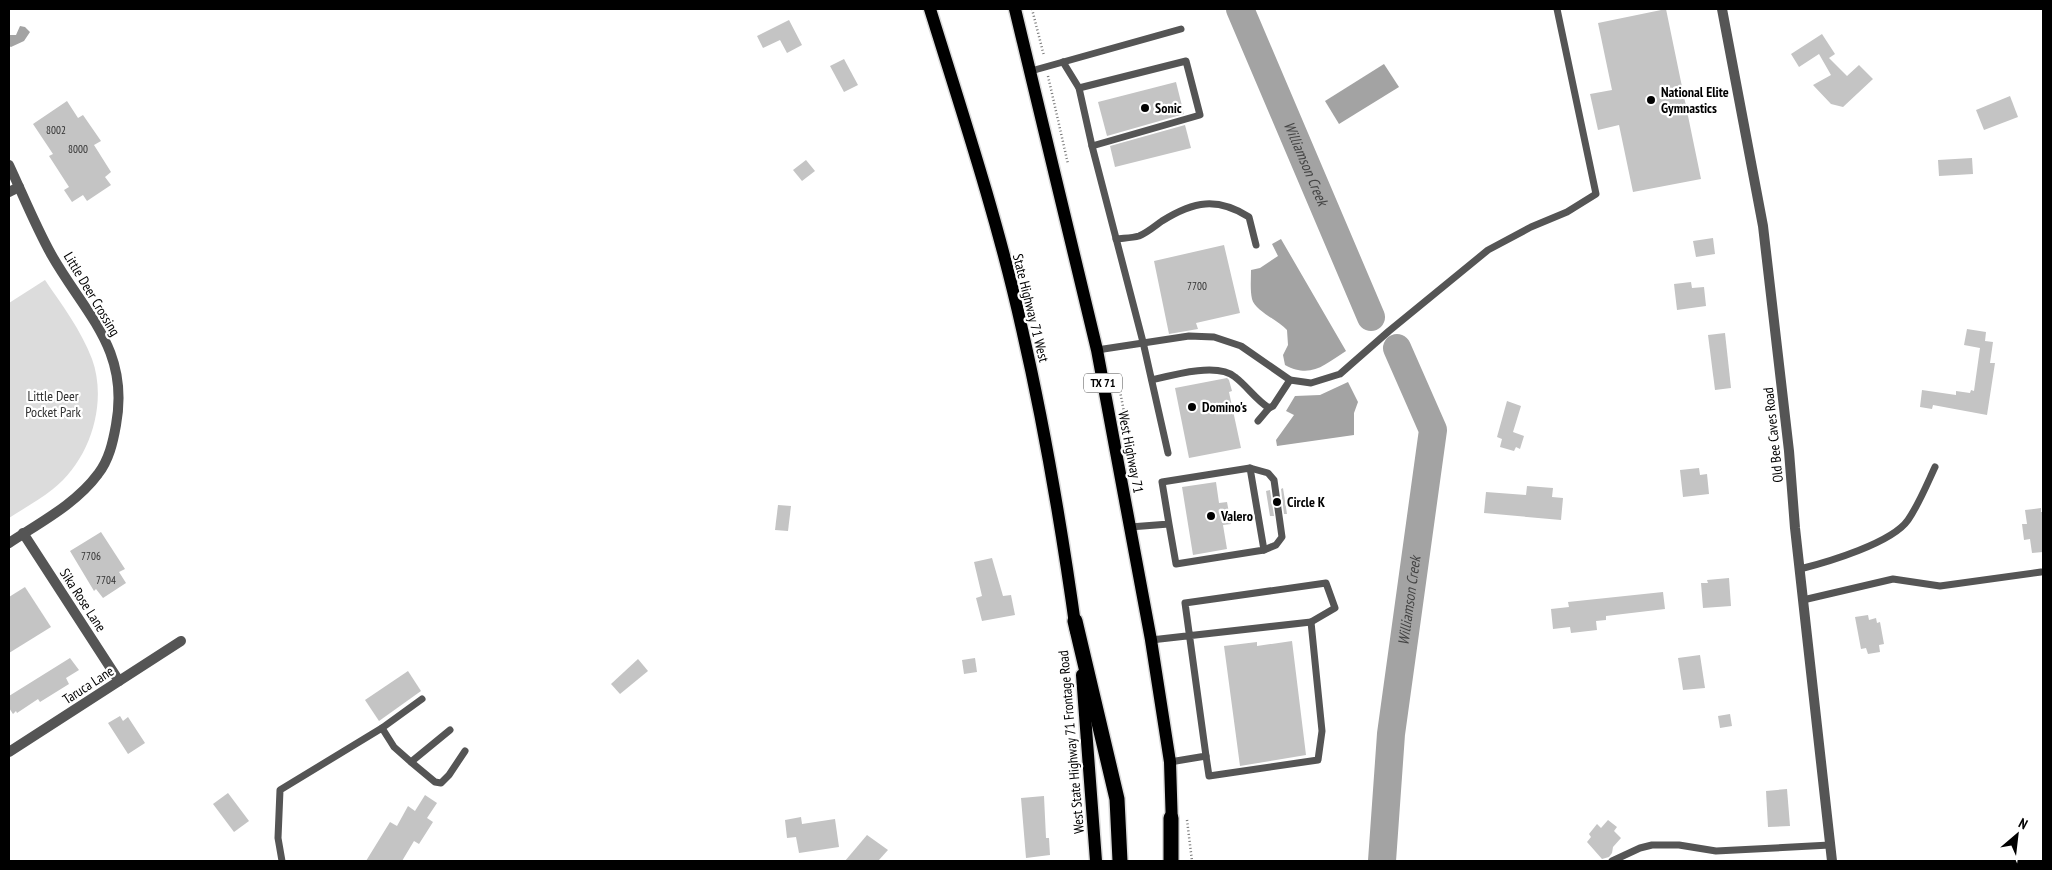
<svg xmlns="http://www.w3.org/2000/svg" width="2052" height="870" font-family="'PT Sans Narrow',sans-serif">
	<rect width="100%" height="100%" fill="#fff"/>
	<!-- green -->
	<path fill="#dcdcdc" d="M45,280C62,305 81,330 92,359C108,403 90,460 53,489C39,500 23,509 9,518V303Z"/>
	<!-- water -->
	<g fill="#a3a3a3">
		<polygon points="20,26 25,27 30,32 24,41 11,47 9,46 10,35 16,35"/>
		<polygon points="1384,64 1399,87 1339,124 1325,101"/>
		<path d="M1281,239L1346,351C1324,365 1311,379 1285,365L1283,355L1288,345L1287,330C1278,320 1255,311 1252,299C1250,290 1251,279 1251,270L1260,268L1278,256L1272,244Z"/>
		<polygon points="1348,382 1358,402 1354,413 1354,435 1277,446 1276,440 1294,415 1286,411 1295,396 1320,395"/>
	</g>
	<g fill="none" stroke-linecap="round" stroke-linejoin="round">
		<!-- river -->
		<g stroke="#a3a3a3" stroke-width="28">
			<path id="s1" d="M1240,9L1371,317"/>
			<path id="s2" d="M1382,861L1391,734L1433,430L1397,348"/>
		</g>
	</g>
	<!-- building -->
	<g fill="#c4c4c4">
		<polygon points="1666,9 1701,179 1633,192 1619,125 1598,130 1590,94 1612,90 1598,23"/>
		<polygon points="789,20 802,45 787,53 780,40 763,48 757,36"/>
		<polygon points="1822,34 1835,54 1829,58 1847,76 1859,65 1873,79 1843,107 1831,104 1813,85 1831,75 1819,54 1799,67 1791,54"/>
		<polygon points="844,59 858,85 844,92 830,66"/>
		<polygon points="1176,82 1184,114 1107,136 1098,102"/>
		<polygon points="2010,96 2018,117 1984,130 1976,110"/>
		<polygon points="67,101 78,118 83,115 101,141 94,145 111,172 105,177 111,185 87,201 83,195 72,202 64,190 69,187 49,156 53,154 33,124"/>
		<polygon points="1185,125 1191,148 1115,167 1110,146"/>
		<polygon points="1972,158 1973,174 1939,176 1938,160"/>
		<polygon points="806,160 815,171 802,181 793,170"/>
		<polygon points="1713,238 1715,254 1696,257 1693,241"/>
		<polygon points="1224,245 1240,313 1196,323 1198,329 1169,334 1154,261"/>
		<polygon points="1691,282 1692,288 1704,287 1706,306 1677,310 1674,284"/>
		<polygon points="1967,329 1986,332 1985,341 1993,342 1990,363 1995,363 1987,415 1933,405 1932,409 1920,407 1922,390 1956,395 1956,391 1970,393 1971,390 1974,391 1980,348 1964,345"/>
		<polygon points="1725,333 1731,388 1715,390 1708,335"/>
		<polygon points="1227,378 1229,380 1232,391 1229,392 1241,448 1189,458 1175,388"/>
		<polygon points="1507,401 1521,406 1513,432 1524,436 1520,449 1516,447 1514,451 1500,447 1502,439 1497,437"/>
		<polygon points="1699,468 1700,475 1707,474 1709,494 1683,497 1680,470"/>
		<polygon points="1216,482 1219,503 1227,502 1231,524 1223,525 1227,549 1193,555 1182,487"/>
		<polygon points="1527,486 1553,488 1552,497 1563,498 1561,520 1484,513 1486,492 1526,495"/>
		<polygon points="1283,488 1287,514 1284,514 1281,489"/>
		<polygon points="1270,490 1274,516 1270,516 1266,491"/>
		<polygon points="778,505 791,506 788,531 775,530"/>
		<polygon points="2041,508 2041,512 2043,512 2043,552 2032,553 2030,539 2024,540 2022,524 2027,524 2025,510"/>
		<polygon points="101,532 125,569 119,572 126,583 103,598 96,589 94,591 70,551"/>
		<polygon points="992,558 1003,596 1011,595 1015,615 982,621 976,598 982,596 974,562"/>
		<polygon points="1729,578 1731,606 1703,608 1701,583 1708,583 1707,580"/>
		<polygon points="25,587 51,627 9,653 9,597"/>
		<polygon points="1663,592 1665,609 1606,616 1606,620 1596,621 1597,630 1571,633 1570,627 1553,629 1551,609 1569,607 1568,602"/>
		<polygon points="1868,615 1869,620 1876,618 1877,623 1880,622 1884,644 1879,645 1880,652 1868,654 1866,648 1861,649 1855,617"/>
		<polygon points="1292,641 1306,755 1240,766 1224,646 1257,642 1257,646"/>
		<polygon points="1700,655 1705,688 1683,690 1678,658"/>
		<polygon points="70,658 79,670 66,678 69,684 40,702 38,699 17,713 16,711 13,714 9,708 9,696"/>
		<polygon points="975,658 977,672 964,674 962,660"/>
		<polygon points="638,659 648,671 620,694 611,684"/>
		<polygon points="408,671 421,691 379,721 365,700"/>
		<polygon points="1730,714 1732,726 1720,728 1718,716"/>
		<polygon points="120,716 123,721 128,717 145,743 128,754 108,723"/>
		<polygon points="1787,789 1790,826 1768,827 1766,791"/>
		<polygon points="228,793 249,821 234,832 213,804"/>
		<polygon points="425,795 437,803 427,818 433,822 419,844 414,841 402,861 366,861 390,822 397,826 408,806 415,811"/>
		<polygon points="1044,796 1046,838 1049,838 1050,855 1026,858 1021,798"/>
		<polygon points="801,817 802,824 835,819 839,847 799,853 796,837 787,838 785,820"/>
		<polygon points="1608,820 1617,827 1614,831 1621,838 1613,847 1612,853 1609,857 1602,859 1587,842 1591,837 1589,834 1597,824 1601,828"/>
		<polygon points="867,835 888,850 878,861 845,861"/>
	</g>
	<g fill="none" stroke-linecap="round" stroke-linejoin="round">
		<!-- primary casing -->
		<g stroke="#dbdbdb" stroke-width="15">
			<g id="primary">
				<path d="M930,9C963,115 998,221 1022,329C1045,429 1062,530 1076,631"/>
				<polyline points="1015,9 1097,350 1151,640 1170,762 1172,827"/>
				<polyline points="1082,675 1096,861"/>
			</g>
		</g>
		<!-- motorway casing -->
		<g stroke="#dbdbdb" stroke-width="18">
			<g id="motorway">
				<polyline points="1075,621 1117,799 1120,861"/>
				<polyline points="1171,818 1171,861"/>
			</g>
		</g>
		<!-- path -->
		<g stroke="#777" stroke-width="2.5" stroke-dasharray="1 2.5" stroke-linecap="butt">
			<polyline points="1032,9 1044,56"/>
			<polyline points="1048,76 1068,164"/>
			<polyline points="1120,391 1131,449"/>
			<polyline points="1187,820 1192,861"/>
		</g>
		<!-- service -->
		<g stroke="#555" stroke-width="7">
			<polyline points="1063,62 1079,88 1092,146 1143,342 1168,453"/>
			<polyline points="1031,71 1181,29"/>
			<polyline points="1079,88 1186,61 1200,115 1092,146"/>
			<path d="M1116,239C1124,238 1132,238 1139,236C1147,233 1155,226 1162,221C1194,201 1217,197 1249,217L1256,245"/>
			<polyline points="1097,350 1189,336 1214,337 1241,346 1290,380 1311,383 1340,374 1389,331 1488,250 1531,227 1567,212 1596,194 1557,9"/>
			<path d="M1152,380C1172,375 1218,362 1235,377C1247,386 1256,400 1269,408L1273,406L1290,380"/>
			<polyline points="1258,421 1269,408"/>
			<polyline points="1250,468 1268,473 1274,480 1282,537 1276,545 1264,550"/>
			<polyline points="1130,527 1169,524 1162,482 1250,468 1264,550 1176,564 1169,524"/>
			<path d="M1800,569C1828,562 1892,543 1908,520C1919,504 1927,484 1935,467"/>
			<polyline points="1803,600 1893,579 1940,586 2041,572"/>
			<polyline points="1151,640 1311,622 1335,608 1326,583 1185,603 1206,756 1170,762"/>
			<polyline points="382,728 422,699"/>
			<polyline points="1206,756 1209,776 1318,760 1322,731 1311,622"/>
			<polyline points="411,762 435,782 441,783 449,775 465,751"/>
			<polyline points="282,861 278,838 280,790 382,728 394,747 411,762 450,730"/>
			<polyline points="1612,861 1640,848 1652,845 1679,845 1716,851 1830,845"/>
		</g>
		<!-- minor -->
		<g stroke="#555" stroke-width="10">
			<path d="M9,165C23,195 35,225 51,254C85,314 130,349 116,425C113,442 109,460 98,474C76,504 39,523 9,543"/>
			<polyline points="9,192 19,187"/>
			<polyline points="23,533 119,681"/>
			<polyline points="9,752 181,641"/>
		</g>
		<!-- tertiary -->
		<polyline stroke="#555" stroke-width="10" points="1722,9 1763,226 1789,451 1795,528 1832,861"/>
		<!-- primary -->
		<use href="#primary" stroke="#000" stroke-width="12"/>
		<!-- motorway -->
		<use href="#motorway" stroke="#000" stroke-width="15"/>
	</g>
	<!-- markers -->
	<g fill="#000" stroke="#fff" stroke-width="2">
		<circle cx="1651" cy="100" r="5"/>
		<circle cx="1145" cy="108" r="5"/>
		<circle cx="1192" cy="407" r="5"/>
		<circle cx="1277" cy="502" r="5"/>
		<circle cx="1211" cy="516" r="5"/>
	</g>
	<g text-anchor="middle" stroke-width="4.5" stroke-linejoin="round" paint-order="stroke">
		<!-- number labels -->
		<g font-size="11" fill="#313131">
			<text x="56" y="134">8002</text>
			<text x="78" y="153">8000</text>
			<text x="1197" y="290">7700</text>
			<text x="91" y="560">7706</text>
			<text x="106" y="584">7704</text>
		</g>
		<!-- shield labels -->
		<rect fill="#fff" stroke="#4c4c4c" stroke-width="1" x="1084" y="373.5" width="38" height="19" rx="4"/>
		<g font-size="12" font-weight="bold" fill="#000">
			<text x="1103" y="387">TX 71</text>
		</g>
		<!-- poi labels -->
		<g font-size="14" font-weight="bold" fill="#000" stroke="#fff" text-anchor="start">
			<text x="1661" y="97">National Elite<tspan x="1661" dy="16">Gymnastics</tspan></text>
			<text x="1155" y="113">Sonic</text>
			<text x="1202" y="412">Domino's</text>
			<text x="1287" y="507">Circle K</text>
			<text x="1221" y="521">Valero</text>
		</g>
		<!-- street labels -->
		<g font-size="14" fill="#000" stroke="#fff">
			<text transform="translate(92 294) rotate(59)" y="5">Little Deer Crossing</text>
			<text transform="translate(1031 308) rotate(76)" y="5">State Highway 71 West</text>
			<text transform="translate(1773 435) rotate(-96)" y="5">Old Bee Caves Road</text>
			<text transform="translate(1131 452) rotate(79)" y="5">West Highway 71</text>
			<text transform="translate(83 600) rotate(57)" y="5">Sika Rose Lane</text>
			<text transform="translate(88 685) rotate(-33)" y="5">Taruca Lane</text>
			<text transform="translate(1071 742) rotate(-95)" y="5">West State Highway 71 Frontage Road</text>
		</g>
		<!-- park labels -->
		<g font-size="14" fill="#333" stroke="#fff">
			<text x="53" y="401">Little Deer<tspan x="53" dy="16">Pocket Park</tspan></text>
		</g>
		<!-- water labels -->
		<g font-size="15" font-style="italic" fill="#444" stroke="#fff">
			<text dy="5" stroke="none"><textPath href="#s1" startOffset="168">Williamson Creek</textPath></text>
			<text dy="5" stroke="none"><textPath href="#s2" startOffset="262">Williamson Creek</textPath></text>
		</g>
	</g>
	<!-- border -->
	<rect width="2052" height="870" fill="none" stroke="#000000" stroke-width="20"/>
	<!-- north arrow -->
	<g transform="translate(2017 835) rotate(28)" stroke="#ffffff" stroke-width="4" paint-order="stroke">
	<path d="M0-4L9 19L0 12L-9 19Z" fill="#000000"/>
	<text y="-8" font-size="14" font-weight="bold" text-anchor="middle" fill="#000000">N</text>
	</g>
</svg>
